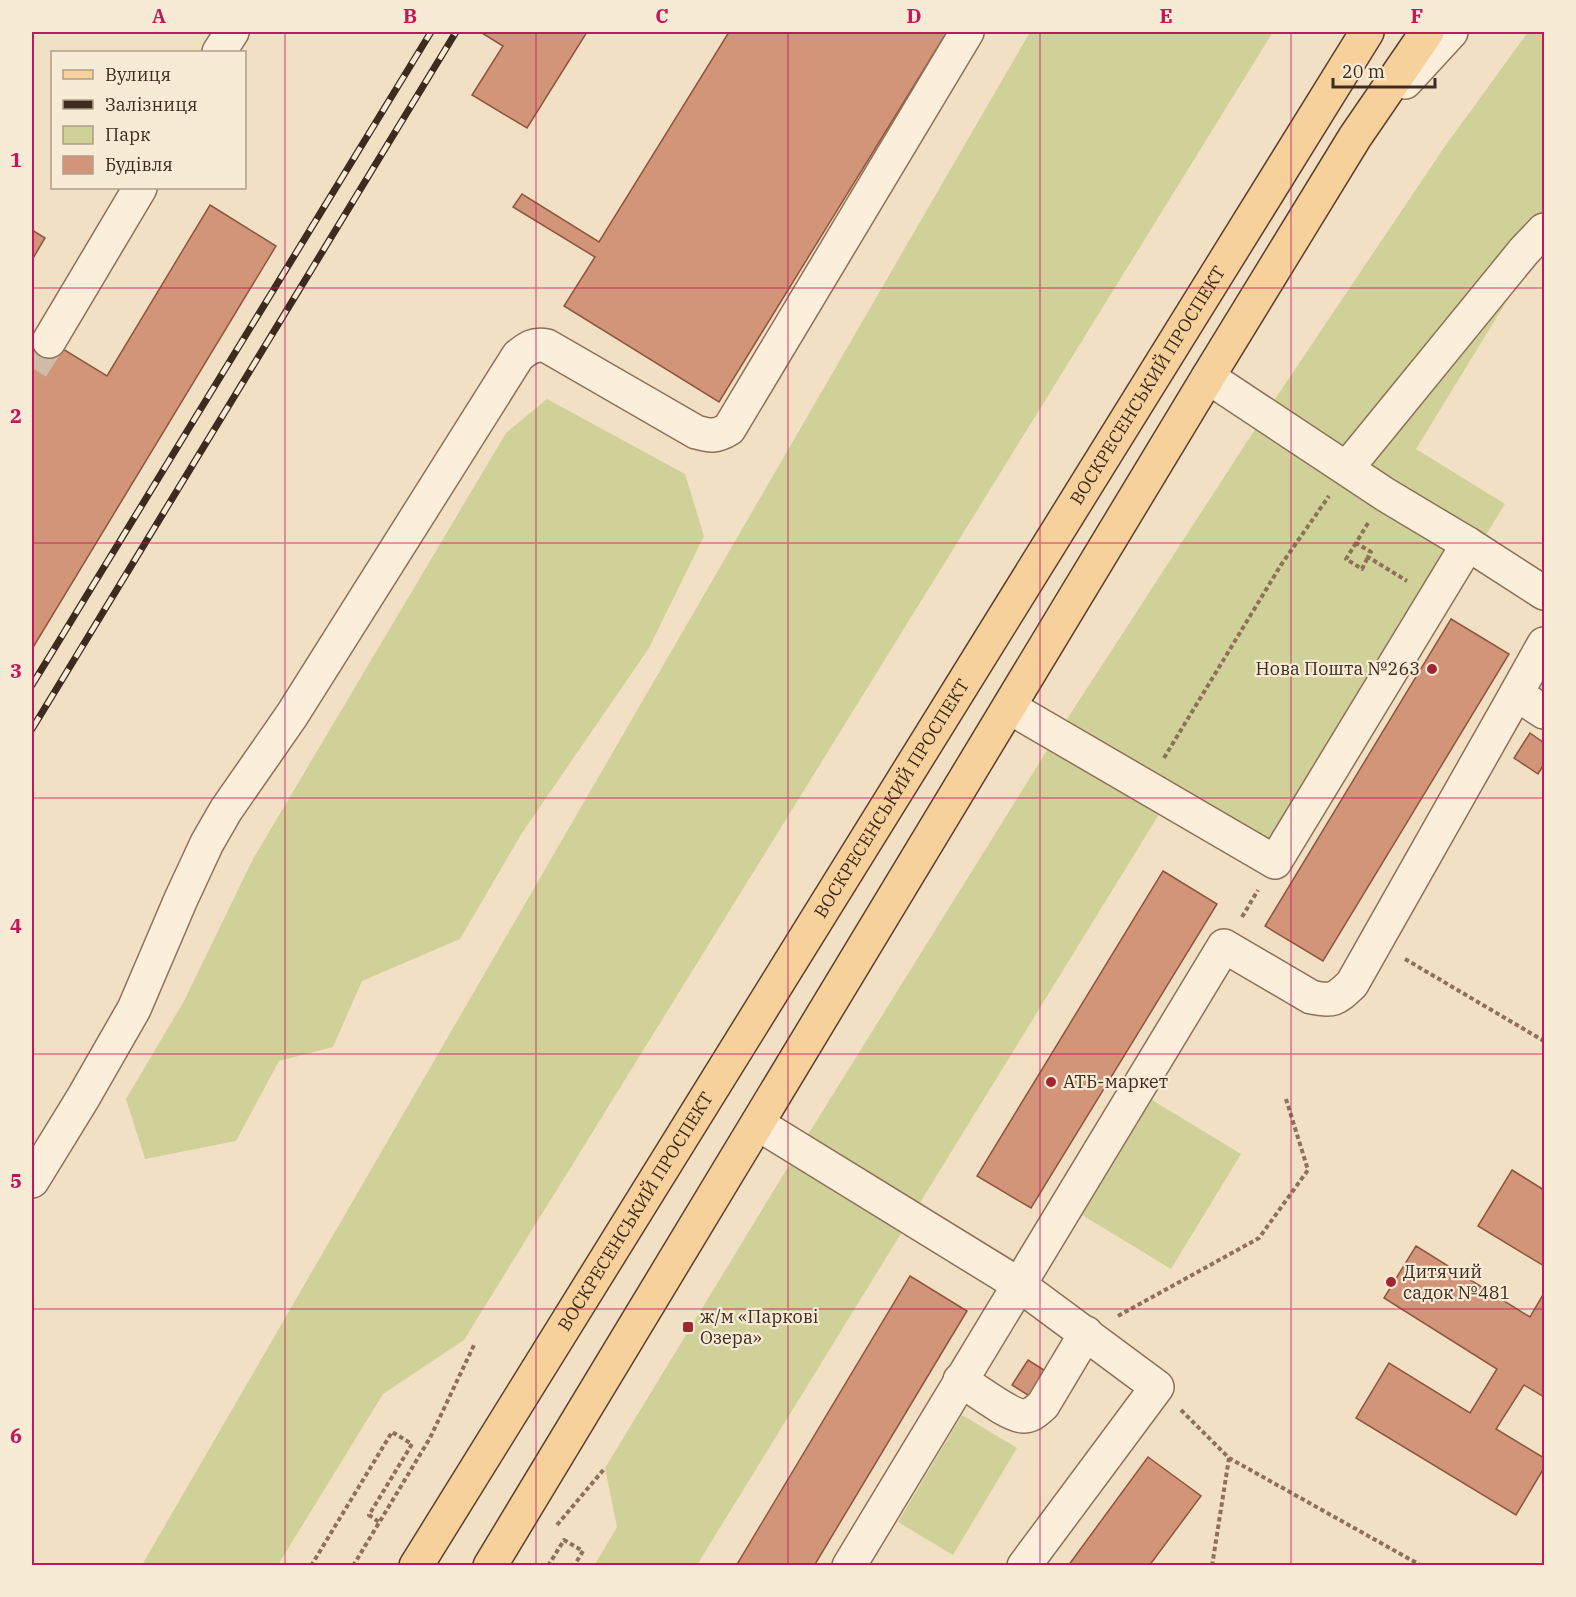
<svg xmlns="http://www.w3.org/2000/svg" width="1576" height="1597" font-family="'IBM Plex Serif',serif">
	<rect width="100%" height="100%" fill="#f2e0c5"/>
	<!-- green -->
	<g fill="#d0d198">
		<polygon points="1030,32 1273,32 464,1340 383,1394 278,1565 142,1565"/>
		<polygon points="1528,32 1544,32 1544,240 1416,449 1505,504 1287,859 1174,790 697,1565 594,1566 617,1527 605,1468 799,1149 1056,736 1265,414 1443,149"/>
		<polygon points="547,399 685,474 704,536 649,648 522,833 460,939 362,981 333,1047 279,1061 236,1141 145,1159 126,1099 184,1001 253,859 506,433"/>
		<polygon points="1152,1100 1241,1154 1171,1269 1082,1215"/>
		<polygon points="962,1415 1017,1448 953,1555 898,1522"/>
	</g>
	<!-- building -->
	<g fill="#d29579" stroke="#90563d" stroke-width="1.5">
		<polygon points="484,32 587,32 527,128 472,95 503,46 482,33"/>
		<polygon points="729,32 947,32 719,402 564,306 595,257 513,207 522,194 599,242"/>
		<polygon points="210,205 276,246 32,649 32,330 107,376"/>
		<polygon points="32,230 45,238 32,260"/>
		<polygon points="1451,619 1509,654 1323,961 1265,926"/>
		<polygon points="1530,733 1544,743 1544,764 1538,774 1514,758"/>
		<polygon points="1163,871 1217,904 1031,1208 977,1176"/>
		<polygon points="1512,1170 1544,1190 1544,1266 1478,1226"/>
		<polygon points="1416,1246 1530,1317 1544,1293 1544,1397 1524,1385 1496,1429 1544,1458 1544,1468 1516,1515 1356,1418 1389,1363 1470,1413 1497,1369 1384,1298"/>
		<polygon points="910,1276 967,1311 944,1349 814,1566 736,1566"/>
		<polygon points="1028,1360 1047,1372 1031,1397 1012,1385"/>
		<polygon points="1148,1457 1201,1496 1149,1566 1068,1566"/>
	</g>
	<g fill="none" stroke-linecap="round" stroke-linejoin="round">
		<!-- minor-tunnel -->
		<polyline stroke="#cebca4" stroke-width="33" stroke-dasharray="33 16" stroke-linecap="butt" points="32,368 49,341"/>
		<!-- minor casing -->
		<g stroke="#8f7059" stroke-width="36">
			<g id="minor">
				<polyline points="219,52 232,32"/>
				<polyline points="1405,82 1451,32"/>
				<polyline points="49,341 140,188"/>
				<polyline points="1208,377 1386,495 1468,544 1544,593"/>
				<polyline points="1347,468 1524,251 1544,230"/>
				<polyline points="1544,644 1516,694 1544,712"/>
				<polyline points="1009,707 1275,862 1468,544"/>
				<polyline points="758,1124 1018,1284 1157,1387 1024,1566"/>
				<path d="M32,1181L83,1098L134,1009L181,899L207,843L226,810L292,715L518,356C528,348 534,343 547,346L696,432C710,436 716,437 729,429L967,32"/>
				<path d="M960,1380C974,1388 1008,1415 1023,1416C1032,1416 1037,1410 1043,1405L1086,1333"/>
				<path d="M849,1566L1224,946L1311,997C1334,1002 1336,999 1352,984L1516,694"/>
			</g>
		</g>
		<!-- major casing -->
		<g stroke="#5c3f2e" stroke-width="36">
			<g id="major">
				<path id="s1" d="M416,1566L1367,32"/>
				<polyline points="490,1566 1208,377 1355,137 1427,32"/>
			</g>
		</g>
		<!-- path -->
		<g stroke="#8f7059" stroke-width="4" stroke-dasharray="4.5 3" stroke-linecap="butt">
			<polyline points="1368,523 1356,543 1371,552 1368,557 1407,581"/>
			<polyline points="1356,543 1346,559 1362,569 1368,557"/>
			<polyline points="1164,758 1281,565 1329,496"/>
			<polyline points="1242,917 1258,890"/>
			<polyline points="1405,959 1544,1041"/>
			<polyline points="1118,1316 1259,1238 1308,1170 1286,1099"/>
			<polyline points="1181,1410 1229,1458 1422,1566"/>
			<polyline points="557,1525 605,1468"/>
			<polyline points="311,1566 392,1432 412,1444 369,1515 379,1522"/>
			<polyline points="353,1566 430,1438 474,1345"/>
			<polyline points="548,1566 564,1540 583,1551 574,1566"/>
			<polyline points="1212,1566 1229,1458"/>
		</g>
		<!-- minor -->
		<use href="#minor" stroke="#fbeeda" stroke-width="33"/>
		<!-- major -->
		<use href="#major" stroke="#f7d19b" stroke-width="33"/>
		<!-- rail casing -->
		<g stroke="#3e2a1e" stroke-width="7">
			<g id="rail">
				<polyline points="32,685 431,32"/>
				<polyline points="32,729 456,32"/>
			</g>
		</g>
		<!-- rail -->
		<use href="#rail" stroke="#f8ebd6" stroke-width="4.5" stroke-dasharray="14" stroke-linecap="butt"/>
	</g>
	<!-- grid -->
	<path fill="none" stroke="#c2185b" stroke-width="1.5" stroke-opacity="0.55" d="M285,32V1566M536,32V1566M788,32V1566M1040,32V1566M1291,32V1566M32,288H1544M32,543H1544M32,798H1544M32,1054H1544M32,1309H1544"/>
	<!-- markers -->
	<g fill="#a22532" stroke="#f8ebd6" stroke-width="2">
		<circle cx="1432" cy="669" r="6"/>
		<circle cx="1051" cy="1082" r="6"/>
		<circle cx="1391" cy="1282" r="6"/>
		<rect x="682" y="1321" width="12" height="12" rx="3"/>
	</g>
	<g text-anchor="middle" stroke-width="4.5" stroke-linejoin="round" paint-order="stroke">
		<!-- street labels -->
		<g font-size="18" fill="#3e2a1e" stroke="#f8ebd6">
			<text dy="6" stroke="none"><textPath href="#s1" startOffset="1389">ВОСКРЕСЕНСЬКИЙ ПРОСПЕКТ</textPath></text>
			<text dy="6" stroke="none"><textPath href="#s1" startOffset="903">ВОСКРЕСЕНСЬКИЙ ПРОСПЕКТ</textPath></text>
			<text dy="6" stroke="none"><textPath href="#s1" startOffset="417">ВОСКРЕСЕНСЬКИЙ ПРОСПЕКТ</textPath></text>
		</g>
		<!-- poi labels -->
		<g font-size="18" fill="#3e2a1e" stroke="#f8ebd6" text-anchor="start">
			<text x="1420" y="675" text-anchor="end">Нова Пошта №263</text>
			<text x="1063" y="1088">АТБ-маркет</text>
			<text x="1403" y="1278">Дитячий<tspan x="1403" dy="21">садок №481</tspan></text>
			<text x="700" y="1323">ж/м «Паркові<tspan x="700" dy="21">Озера»</tspan></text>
		</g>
	</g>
	<!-- border -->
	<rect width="1576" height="1597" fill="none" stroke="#f8ebd6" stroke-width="66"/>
	<!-- legend -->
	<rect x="51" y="51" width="195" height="138" fill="#f8ebd6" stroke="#ae9e8c" stroke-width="1.5"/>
	<rect x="63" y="70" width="30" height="9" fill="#f7d19b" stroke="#ae9e8c" stroke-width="1.5"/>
	<text x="105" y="81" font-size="18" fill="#3e2a1e">Вулиця</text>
	<rect x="63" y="100" width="30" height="9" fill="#3e2a1e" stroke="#ae9e8c" stroke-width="1.5"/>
	<text x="105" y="111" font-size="18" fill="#3e2a1e">Залізниця</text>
	<rect x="63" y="126" width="30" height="18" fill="#d0d198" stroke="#ae9e8c" stroke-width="1.5"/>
	<text x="105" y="141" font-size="18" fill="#3e2a1e">Парк</text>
	<rect x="63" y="156" width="30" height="18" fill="#d29579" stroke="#ae9e8c" stroke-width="1.5"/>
	<text x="105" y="171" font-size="18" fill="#3e2a1e">Будівля</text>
	<!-- scale -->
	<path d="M1333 78v9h102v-9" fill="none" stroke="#3e2a1e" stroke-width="3"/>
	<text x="1342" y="78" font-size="18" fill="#3e2a1e" stroke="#f8ebd6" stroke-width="4.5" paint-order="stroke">20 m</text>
	<rect x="33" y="33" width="1510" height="1531" fill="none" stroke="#c2185b" stroke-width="2"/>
	<g font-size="20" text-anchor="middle" font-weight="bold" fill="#c2185b">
		<text x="159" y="23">A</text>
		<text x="410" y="23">B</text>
		<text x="662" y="23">C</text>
		<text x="914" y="23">D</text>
		<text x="1166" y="23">E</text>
		<text x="1417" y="23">F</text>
		<text x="16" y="167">1</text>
		<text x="16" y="423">2</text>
		<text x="16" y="678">3</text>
		<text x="16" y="933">4</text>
		<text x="16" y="1188">5</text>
		<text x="16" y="1443">6</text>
	</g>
</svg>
